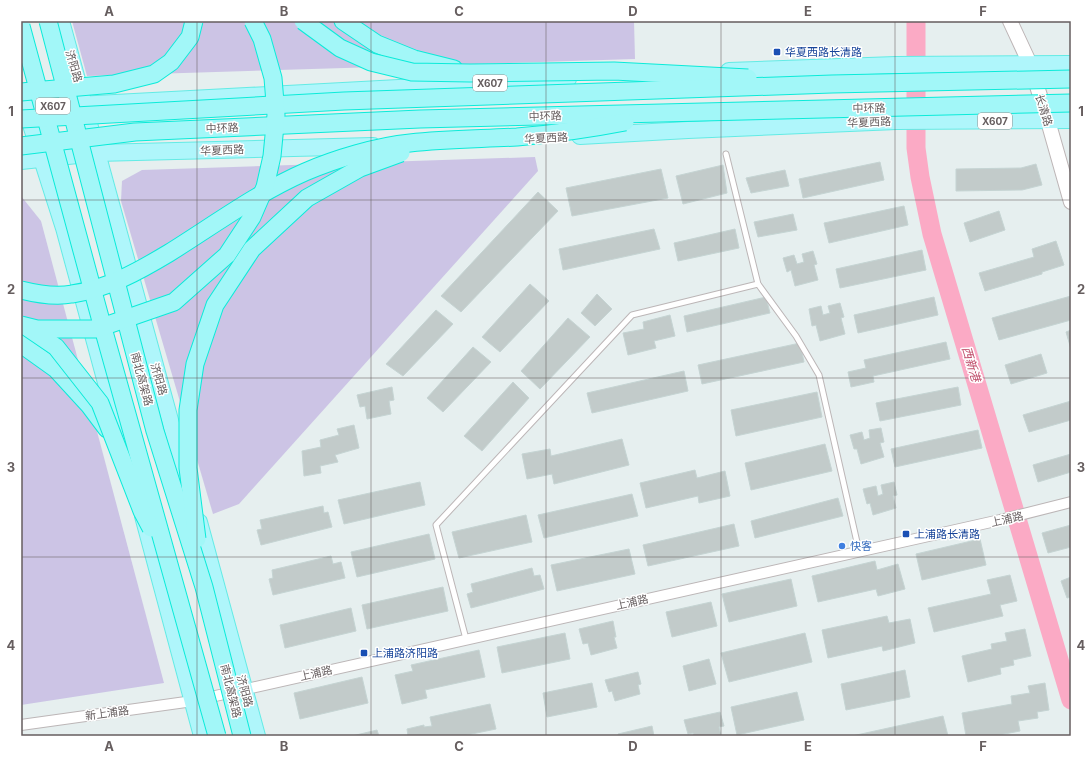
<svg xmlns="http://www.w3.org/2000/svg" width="1092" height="757" font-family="Inter,'Noto Sans SC',sans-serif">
	<rect width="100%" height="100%" fill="#e6efef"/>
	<!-- green -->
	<g fill="#ccc4e5">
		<polygon points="72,21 634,21 635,59 87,76"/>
		<polygon points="535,157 538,171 239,504 213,514 121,201 122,181 142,170"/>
		<polygon points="21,196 41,221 164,683 21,705"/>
	</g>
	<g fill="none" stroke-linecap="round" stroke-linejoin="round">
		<!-- river -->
		<polyline stroke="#fbaac5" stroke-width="19" points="916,21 916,148 920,177 932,234 1071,700"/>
	</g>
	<!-- building -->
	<g fill="#c2cbca" stroke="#c5d4d3">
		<polygon points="880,162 884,180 803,198 799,179"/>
		<polygon points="1036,164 1042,185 1022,190 956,191 956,169 1021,168"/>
		<polygon points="723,165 727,193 683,204 676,176"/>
		<polygon points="661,169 668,198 572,216 566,188"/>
		<polygon points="785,170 789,186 751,193 746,178"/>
		<polygon points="538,192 558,211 461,312 441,296"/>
		<polygon points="904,206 908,225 829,243 824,223"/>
		<polygon points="999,211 1005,230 970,242 964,223"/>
		<polygon points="793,214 797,230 758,237 754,222"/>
		<polygon points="654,229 660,249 563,270 559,249"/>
		<polygon points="735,229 739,248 678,261 674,243"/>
		<polygon points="1056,241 1064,265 1042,272 1042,274 985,291 979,273 1034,257 1032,249"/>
		<polygon points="922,250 926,270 840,288 836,269"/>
		<polygon points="813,251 817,264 814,265 818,280 795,286 791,270 787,272 783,258 794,255 797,264 804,262 802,254"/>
		<polygon points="530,284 549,301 500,352 482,337"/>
		<polygon points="597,294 612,309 595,326 581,313"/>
		<polygon points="1071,296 1071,320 999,340 992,318"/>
		<polygon points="766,297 770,313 687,332 684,316"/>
		<polygon points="934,297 938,315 858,333 854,315"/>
		<polygon points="840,303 844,317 841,318 845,334 820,341 816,325 812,326 809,309 821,306 823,315 830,313 828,306"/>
		<polygon points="436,310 453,324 403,376 386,364"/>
		<polygon points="670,315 675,336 654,341 656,348 628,355 623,333 644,329 643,322"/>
		<polygon points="568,318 590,337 540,389 521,371"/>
		<polygon points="1071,330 1071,349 1066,332"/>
		<polygon points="946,342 950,359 873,376 874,382 851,387 848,372 866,368 864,360"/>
		<polygon points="800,343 804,362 702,384 698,365"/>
		<polygon points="473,347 491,362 443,412 427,398"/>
		<polygon points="1041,354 1047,373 1011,384 1005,365"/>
		<polygon points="684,371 688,391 592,413 587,393"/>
		<polygon points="513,382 529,398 482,451 464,436"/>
		<polygon points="392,387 394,400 389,401 391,414 367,419 365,406 360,407 357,395"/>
		<polygon points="958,387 961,405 880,421 876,403"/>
		<polygon points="817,392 822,417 736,436 731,410"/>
		<polygon points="1071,401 1071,420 1029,432 1023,415"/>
		<polygon points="354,425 359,448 335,455 338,462 320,466 321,473 304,476 302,451 321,447 320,440 339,435 337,429"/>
		<polygon points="881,428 884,442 880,443 884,457 861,464 857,449 854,449 850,435 862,432 864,440 870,438 869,430"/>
		<polygon points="978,430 982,448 895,467 891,449"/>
		<polygon points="622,439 629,465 554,484 552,474 527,479 522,454 550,449 551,456"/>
		<polygon points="825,444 832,471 751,490 745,463"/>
		<polygon points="1071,454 1071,472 1038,482 1033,465"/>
		<polygon points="695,470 697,478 725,471 730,496 699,503 698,496 646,508 640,483"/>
		<polygon points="420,482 425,505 344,524 338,500"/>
		<polygon points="894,482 897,495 893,496 896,508 873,515 870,503 867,504 863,489 876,486 878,496 883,494 881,485"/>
		<polygon points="632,494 638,516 544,538 538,515"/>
		<polygon points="838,498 843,516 755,538 751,521"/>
		<polygon points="323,506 324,513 328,512 332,527 261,545 257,530 262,529 260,520"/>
		<polygon points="526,515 532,542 459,558 452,532"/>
		<polygon points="734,524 739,546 648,566 643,545"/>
		<polygon points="1071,525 1071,547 1048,553 1042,533"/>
		<polygon points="429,534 435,559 357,577 351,552"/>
		<polygon points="980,539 986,565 922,580 916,554"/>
		<polygon points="629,549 635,574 557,591 551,565"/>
		<polygon points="331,556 333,564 341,562 345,578 273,595 269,579 273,578 272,570"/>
		<polygon points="875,561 877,570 898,564 905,589 878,596 876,589 818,602 812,576"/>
		<polygon points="532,568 534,576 540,575 544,589 471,608 467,594 473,592 471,584"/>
		<polygon points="1010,575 1017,601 1000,605 1003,616 934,632 928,608 991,594 987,580"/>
		<polygon points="1071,577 1071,597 1067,598 1061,581"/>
		<polygon points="791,579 797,606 729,622 722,594"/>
		<polygon points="443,587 448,611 367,629 362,605"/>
		<polygon points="711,602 717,626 672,637 666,612"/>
		<polygon points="351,608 356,631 285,648 280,625"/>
		<polygon points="887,616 889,623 910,619 915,643 883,651 882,646 828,658 822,630"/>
		<polygon points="613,621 616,637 614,637 617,648 591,655 588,643 583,644 579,629"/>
		<polygon points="1025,629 1031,656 1013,660 1014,665 1000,668 1001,674 968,682 962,656 992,649 991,644 1007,641 1005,633"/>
		<polygon points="565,633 570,659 502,673 497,647"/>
		<polygon points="805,633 812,662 729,682 721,653"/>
		<polygon points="479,650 485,677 425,690 427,698 402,704 395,675 413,671 411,665"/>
		<polygon points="709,659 716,684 689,691 683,666"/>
		<polygon points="905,670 910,697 846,710 841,684"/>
		<polygon points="638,672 641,684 638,685 640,694 615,701 612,691 609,692 605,680"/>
		<polygon points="362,677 368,703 300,719 294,693"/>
		<polygon points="592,683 597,707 547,717 543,693"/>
		<polygon points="1045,683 1049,710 1037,712 1038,718 1018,721 1020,731 994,736 966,736 962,713 1012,704 1011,696 1030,693 1028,686"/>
		<polygon points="797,692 804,720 737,735 731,707"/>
		<polygon points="490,704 496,729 462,736 408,736 407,729 424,725 424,727 432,726 430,717"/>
		<polygon points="720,712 724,726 719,727 721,736 694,736 693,733 688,734 684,720"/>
		<polygon points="943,716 948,736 852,736"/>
		<polygon points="652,726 654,736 618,736 618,734"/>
		<polygon points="377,730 379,736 352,736"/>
	</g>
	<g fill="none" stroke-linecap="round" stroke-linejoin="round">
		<!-- service casing -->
		<g stroke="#bcb6b7" stroke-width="7">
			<g id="service">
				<polyline points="726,154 758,284 796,336 819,375 859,551"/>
				<polyline points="466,639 436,525 632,315 758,284"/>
			</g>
		</g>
		<!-- minor casing -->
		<g stroke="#bcb6b7" stroke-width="12">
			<polyline id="minor" points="21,725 193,701 1000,520 1071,502"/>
		</g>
		<!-- secondary casing -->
		<g stroke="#bdb5b6" stroke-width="16">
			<polyline id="secondary" points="1010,21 1030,64 1048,121 1071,202"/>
		</g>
		<!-- primary casing -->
		<g stroke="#63ebe5" stroke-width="18">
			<g id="primary">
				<polyline points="61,21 185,475"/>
				<polyline points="729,71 896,65 1071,64"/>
				<polyline points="25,106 64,228 124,449"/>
				<polyline points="21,108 568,79"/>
				<polyline points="580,136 688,130 896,121 1071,120"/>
				<polyline points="21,161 96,153 373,146"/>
				<polyline points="143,516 202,736"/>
				<polyline points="199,522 257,736"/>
			</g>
		</g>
		<!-- trunk casing -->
		<g stroke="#0bebd9" stroke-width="19">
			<g id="trunk">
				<polyline points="343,21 377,44 414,59 454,69"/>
				<polyline points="21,344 56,369 89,405 107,429"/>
			</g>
		</g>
		<!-- service -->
		<use href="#service" stroke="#fff" stroke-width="5"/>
		<!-- minor -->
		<use href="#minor" stroke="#fff" stroke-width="10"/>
		<!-- secondary -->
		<use href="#secondary" stroke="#fff" stroke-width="14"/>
		<!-- primary -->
		<use href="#primary" stroke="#aff6fb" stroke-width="16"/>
		<!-- trunk -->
		<use href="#trunk" stroke="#a2f7f8" stroke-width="17"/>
		<!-- trunk-bridge casing -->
		<g stroke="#0bebd9" stroke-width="19" stroke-linecap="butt">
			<g id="trunk-bridge">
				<polyline points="48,21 155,431 204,587 242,736"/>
				<polyline points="303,21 340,48 371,62 412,72 470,73 614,71 748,78"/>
				<polyline points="21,26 101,321 217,736"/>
				<polyline points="21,92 114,84 154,74 171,62 190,37 194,21"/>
				<polyline points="21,119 344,101 832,84 1071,79"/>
				<polyline points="21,146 135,132 420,119 1071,103"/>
				<path d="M21,290C37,294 56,297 72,294C107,289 139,271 169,253C214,225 257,193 305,172C335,159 378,146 410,143C445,139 481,139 517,137C553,134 589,129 625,122"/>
				<polyline points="21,325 37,329 96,329 174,302 227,255 252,217 265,187 272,156 276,115 273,78 262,39 253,21"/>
				<polyline points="28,328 56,347 100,403 142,511 151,528"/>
				<polyline points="197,539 188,468 188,410 195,364 215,305 252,249 307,198 360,168 401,153"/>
			</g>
		</g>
		<!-- trunk-bridge -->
		<use href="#trunk-bridge" stroke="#a2f7f8" stroke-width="17"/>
	</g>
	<!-- grid -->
	<path fill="none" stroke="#665e5f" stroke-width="1" stroke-opacity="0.55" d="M197,21V736M371,21V736M546,21V736M721,21V736M895,21V736M21,200H1071M21,378H1071M21,557H1071"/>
	<!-- markers -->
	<g fill="#1a4fb4" stroke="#fff" stroke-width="1.5">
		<rect x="773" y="48" width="8" height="8" rx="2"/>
		<rect x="902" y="530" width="8" height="8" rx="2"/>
		<rect x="360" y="649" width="8" height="8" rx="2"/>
	</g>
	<circle fill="#3f7fe0" stroke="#fff" stroke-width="1.5" cx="842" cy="546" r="4"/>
	<g text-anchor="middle" stroke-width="3" stroke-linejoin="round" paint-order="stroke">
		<!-- shield labels -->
		<g fill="#fff" stroke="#948e8f" stroke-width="1">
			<rect x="473" y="75" width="34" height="16" rx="3"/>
			<rect x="36" y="98" width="34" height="16" rx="3"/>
			<rect x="978" y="113" width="34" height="16" rx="3"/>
		</g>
		<g font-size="10" font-weight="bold" fill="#665e5f">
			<text x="490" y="87">X607</text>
			<text x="53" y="110">X607</text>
			<text x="995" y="125">X607</text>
		</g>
		<!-- transit labels -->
		<g font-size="11" fill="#164399" stroke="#fff" text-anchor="start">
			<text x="785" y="56">华夏西路长清路</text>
			<text x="914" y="538">上浦路长清路</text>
			<text x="372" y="657">上浦路济阳路</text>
		</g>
		<!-- street labels -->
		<g font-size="11" fill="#665e5f" stroke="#fff">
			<text transform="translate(74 66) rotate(74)" y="4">济阳路</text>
			<text transform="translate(869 108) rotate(-1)" y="4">中环路</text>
			<text transform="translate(1044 110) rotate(73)" y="4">长清路</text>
			<text transform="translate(545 116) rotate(-2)" y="4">中环路</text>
			<text transform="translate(869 122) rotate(-2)" y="4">华夏西路</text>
			<text transform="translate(222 128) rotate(-2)" y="4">中环路</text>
			<text transform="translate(546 138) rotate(-3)" y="4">华夏西路</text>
			<text transform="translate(222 150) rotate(-2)" y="4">华夏西路</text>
			<text transform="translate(142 379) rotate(75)" y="4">南北高架路</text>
			<text transform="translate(159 379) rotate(74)" y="4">济阳路</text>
			<text transform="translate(1007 519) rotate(-13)" y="4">上浦路</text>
			<text transform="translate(632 602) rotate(-13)" y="4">上浦路</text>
			<text transform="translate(316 673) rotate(-13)" y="4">上浦路</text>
			<text transform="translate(231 691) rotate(76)" y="4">南北高架路</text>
			<text transform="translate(245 691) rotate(75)" y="4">济阳路</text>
			<text transform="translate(107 713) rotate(-8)" y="4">新上浦路</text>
		</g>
		<!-- shop labels -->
		<g font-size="11" fill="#366cbe" stroke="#fff" text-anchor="start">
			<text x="850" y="550">快客</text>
		</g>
		<!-- water labels -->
		<g font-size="12" font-style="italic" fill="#bf4d6a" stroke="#fff">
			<text transform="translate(971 364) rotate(73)" y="4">西新港</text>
		</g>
	</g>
	<!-- border -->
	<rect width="1092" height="757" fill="none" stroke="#ffffff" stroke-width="44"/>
	<rect x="22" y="22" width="1048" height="713" fill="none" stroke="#665e5f" stroke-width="1.5"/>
	<g font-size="13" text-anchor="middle" font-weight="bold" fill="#665e5f">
		<text x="109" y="16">A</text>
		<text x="284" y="16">B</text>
		<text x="459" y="16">C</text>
		<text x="633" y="16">D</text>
		<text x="808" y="16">E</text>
		<text x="983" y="16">F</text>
		<text x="11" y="116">1</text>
		<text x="1081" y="116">1</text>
		<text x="11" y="294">2</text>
		<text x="1081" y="294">2</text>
		<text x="11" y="472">3</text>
		<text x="1081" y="472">3</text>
		<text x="11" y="650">4</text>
		<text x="1081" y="650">4</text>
		<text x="109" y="751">A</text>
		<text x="284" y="751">B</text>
		<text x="459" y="751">C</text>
		<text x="633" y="751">D</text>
		<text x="808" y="751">E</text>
		<text x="983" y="751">F</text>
	</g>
</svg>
